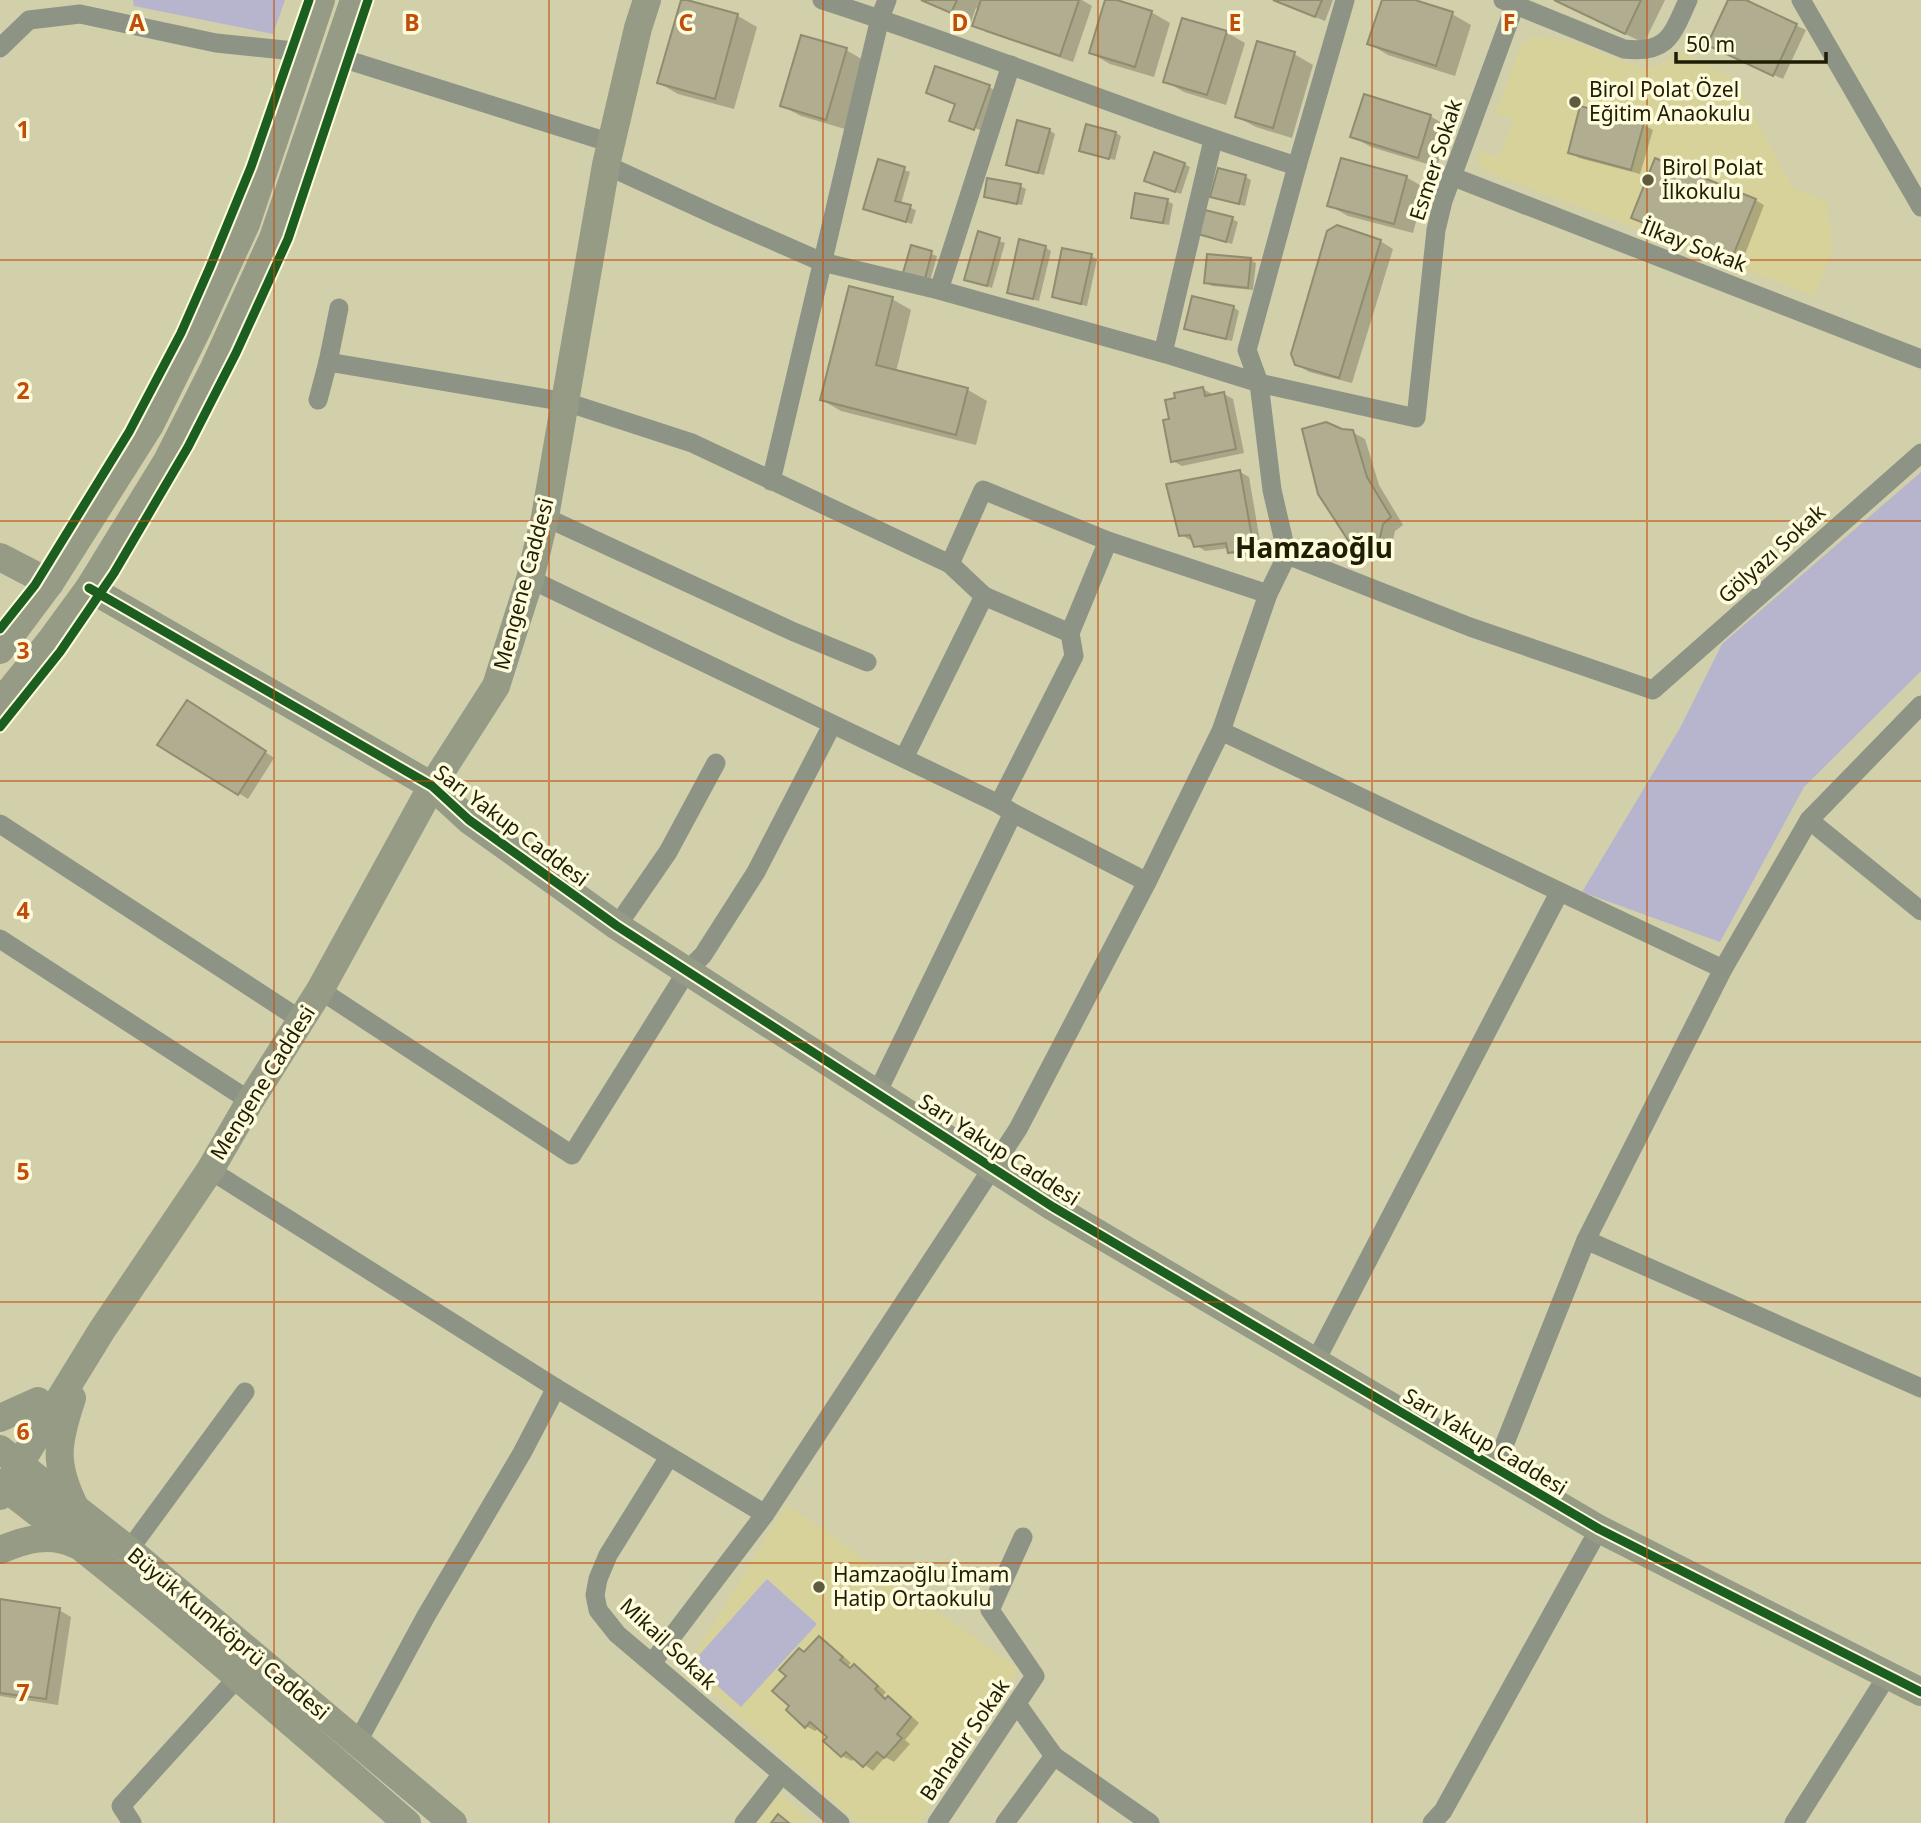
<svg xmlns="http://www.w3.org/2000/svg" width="1921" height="1823" font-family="'Noto Sans',sans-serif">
	<rect width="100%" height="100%" fill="#d2cfab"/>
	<!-- built -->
	<g fill="#d7d29a">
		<polygon points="1530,37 1539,37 1572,41 1646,70 1669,60 1680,50 1734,79 1793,188 1826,201 1833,247 1815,296 1484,171 1478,163 1480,151 1498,158 1513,120 1496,113 1520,46"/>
		<polygon points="787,1504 1019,1669 919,1823 858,1823 686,1669"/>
		<polygon points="779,1793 813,1823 757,1823"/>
	</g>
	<!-- green -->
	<g fill="#b7b5ce">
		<polygon points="133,0 285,0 273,34 134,6"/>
		<polygon points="1921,472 1921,671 1804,787 1720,942 1582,892 1680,728 1722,644"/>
		<polygon points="767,1579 817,1624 741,1707 692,1663"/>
	</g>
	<!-- shadow -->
	<g fill="#0003">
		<polygon points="682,0 738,16 757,27 734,109 678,94 659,83"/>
		<polygon points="923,0 1082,0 1092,6 1073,62 986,32 974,25 979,10 976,8 971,22"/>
		<polygon points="1107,0 1151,12 1170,23 1154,77 1110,64 1091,53"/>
		<polygon points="1274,0 1333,0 1325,21"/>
		<polygon points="1384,0 1409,0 1452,14 1471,25 1455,76 1388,55 1370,44"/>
		<polygon points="1554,0 1665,0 1644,43"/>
		<polygon points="1730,0 1742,0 1806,30 1783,79 1718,50"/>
		<polygon points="1226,32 1245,43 1226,105 1184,92 1165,81"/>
		<polygon points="846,50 865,61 845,129 801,116 782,106"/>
		<polygon points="1294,54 1313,65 1292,138 1256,127 1237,117"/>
		<polygon points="989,87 998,92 983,131 959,122 957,105 928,92"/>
		<polygon points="1581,108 1644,125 1653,130 1640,174 1579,158 1570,152"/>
		<polygon points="1430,116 1449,127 1437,167 1371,147 1352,136"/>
		<polygon points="1049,130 1055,134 1044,175 1013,167 1008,164"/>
		<polygon points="1116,133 1121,136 1115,160 1087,153 1081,150"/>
		<polygon points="879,161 910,172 901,204 916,210 912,224 865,208"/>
		<polygon points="1184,164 1190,167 1181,194 1152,184"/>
		<polygon points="1219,170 1246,177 1251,180 1245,206 1218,199 1212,196"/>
		<polygon points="1406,177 1425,188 1413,233 1348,216 1329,205"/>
		<polygon points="1020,186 1026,189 1022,205 991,199 986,196"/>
		<polygon points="1755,200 1764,205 1742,262 1642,222"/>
		<polygon points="1167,201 1173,204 1169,225 1138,220 1132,217"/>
		<polygon points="1232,219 1238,222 1232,244 1200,234"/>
		<polygon points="979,234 1005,243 992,288 966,279"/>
		<polygon points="1380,241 1393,249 1352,383 1309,372 1296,364"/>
		<polygon points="912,247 937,256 930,281 911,275"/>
		<polygon points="1045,247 1051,251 1039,301 1014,295 1009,292"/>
		<polygon points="1091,256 1097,259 1087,306 1059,300 1054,296"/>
		<polygon points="1250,260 1256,263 1253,290 1212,286 1206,282"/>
		<polygon points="892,299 911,310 896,372 968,390 987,401 976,445 841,411 822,400"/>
		<polygon points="1233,307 1239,311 1232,341 1192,332 1186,328"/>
		<polygon points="1203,389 1212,394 1212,396 1224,394 1233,399 1244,453 1182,466 1173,461 1171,421"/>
		<polygon points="1341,431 1352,432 1365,439 1379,485 1403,525 1395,531 1392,545 1371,560 1359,553"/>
		<polygon points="1240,472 1249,477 1262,553 1239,557 1230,552 1229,548 1205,551 1196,545 1194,540 1190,540 1181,535"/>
		<polygon points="197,707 274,758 248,799 160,744"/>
		<polygon points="0,1609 59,1610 71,1617 58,1705 0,1696"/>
		<polygon points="819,1638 828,1643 851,1663 848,1666 852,1669 854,1667 863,1672 886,1692 883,1696 887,1699 888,1698 897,1703 919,1723 905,1740 910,1744 894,1762 885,1757 873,1771 855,1757 852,1761 842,1756 829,1737 819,1728 815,1731 806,1726 805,1654"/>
	</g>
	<!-- building -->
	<g fill="#b0ad91" stroke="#8f8c70" stroke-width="2">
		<polygon points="681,0 687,0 738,14 715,99 657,83"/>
		<polygon points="921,0 957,0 951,13"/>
		<polygon points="981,0 1079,0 1060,56 972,26"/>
		<polygon points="1105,0 1117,0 1152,11 1135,67 1089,53"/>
		<polygon points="1273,0 1322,0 1315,17"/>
		<polygon points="1382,0 1415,0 1453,12 1436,66 1367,44"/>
		<polygon points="1554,0 1641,0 1625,34"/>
		<polygon points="1728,0 1746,0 1797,24 1773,76 1707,45"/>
		<polygon points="1182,18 1227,31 1207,95 1163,82"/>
		<polygon points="801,35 847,48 826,120 780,106"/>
		<polygon points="1257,41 1295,52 1273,128 1235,117"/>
		<polygon points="935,66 990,85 974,130 949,121 955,104 926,93"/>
		<polygon points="1364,94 1431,115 1418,158 1350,137"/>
		<polygon points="1580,106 1644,123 1631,170 1568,153"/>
		<polygon points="1017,120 1050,129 1038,173 1006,165"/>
		<polygon points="1086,124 1116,132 1109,159 1079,151"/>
		<polygon points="1154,152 1185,163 1175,192 1144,181"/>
		<polygon points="1341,158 1407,176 1394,224 1327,206"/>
		<polygon points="1655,158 1756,199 1732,258 1631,218"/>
		<polygon points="878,159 905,167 895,201 911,205 906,222 863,209"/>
		<polygon points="1218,168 1246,175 1239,204 1210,197"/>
		<polygon points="987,178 1021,184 1017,204 984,197"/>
		<polygon points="1135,193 1168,199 1163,223 1131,218"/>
		<polygon points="1205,210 1233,217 1226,242 1198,234"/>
		<polygon points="1337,225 1381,240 1339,378 1295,365 1291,354 1327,231"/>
		<polygon points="978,231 1000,238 987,286 964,280"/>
		<polygon points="1019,239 1046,246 1033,299 1007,293"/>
		<polygon points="911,245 932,251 925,279 903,273"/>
		<polygon points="1062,248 1092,254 1081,304 1052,297"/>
		<polygon points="1207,254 1251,258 1248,288 1204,283"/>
		<polygon points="849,286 893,297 876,365 968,388 956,435 820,400"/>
		<polygon points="1192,296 1234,306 1226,339 1184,329"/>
		<polygon points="1203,387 1205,396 1224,392 1236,449 1171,462 1163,420 1169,419 1165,400 1175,398 1174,393"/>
		<polygon points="1326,422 1342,429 1353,430 1367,477 1391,517 1383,524 1380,538 1357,554 1318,494 1302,429"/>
		<polygon points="1240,470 1254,549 1228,553 1226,543 1194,547 1190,535 1179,536 1166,484"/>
		<polygon points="187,700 266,751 238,795 157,745"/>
		<polygon points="0,1599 60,1608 46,1699 0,1693"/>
		<polygon points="819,1636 843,1657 840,1660 850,1668 854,1664 878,1686 875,1689 885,1699 888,1696 911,1717 897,1734 902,1738 884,1758 877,1752 863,1767 846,1752 841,1757 823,1741 827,1737 810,1722 805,1728 786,1710 789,1706 772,1691 786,1676 779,1670 799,1648 804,1652"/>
		<polygon points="778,1814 789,1823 771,1823"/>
	</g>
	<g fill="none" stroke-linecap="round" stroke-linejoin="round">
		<!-- street -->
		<g stroke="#8d9486" stroke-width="19">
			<path d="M822,0C982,51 1137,116 1297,166"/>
			<polyline points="1345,0 1297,166 1247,350 1259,383 1272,490 1287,555 1470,627 1653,690 1921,453"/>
			<path d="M1503,0L1624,49C1668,54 1672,35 1688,0"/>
			<polyline points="1801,0 1921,207"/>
			<polyline points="0,48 29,20 80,14 216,43 304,52"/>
			<polyline points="335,56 611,143"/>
			<polyline points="606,165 717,216 822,262 939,290 1163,353 1259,383 1416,418 1436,230 1443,201 1515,5"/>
			<polyline points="1451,176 1921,359"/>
			<polyline points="939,290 1011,65"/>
			<polyline points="1163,353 1213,140"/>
			<polyline points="328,362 339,308"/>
			<polyline points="318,400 328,362 566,402 692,443 950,564 984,596"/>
			<polyline points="771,481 880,18 887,0"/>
			<polyline points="545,517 794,632 867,662"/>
			<polyline points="950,564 983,490 1108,541 1268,594"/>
			<polyline points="530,579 999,804 1013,813 1147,882"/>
			<polyline points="1221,731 1723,969"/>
			<polyline points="904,758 984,596 1070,633"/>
			<polyline points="999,804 1074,656 1070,633 1108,541"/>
			<polyline points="1809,820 1921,911"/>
			<polyline points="0,824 301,1020"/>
			<polyline points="617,926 668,852 716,763"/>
			<polyline points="0,939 250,1101"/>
			<polyline points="320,990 572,1155 687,971 703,955 756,872 832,725"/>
			<polyline points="877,1093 1013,813"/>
			<polyline points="210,1170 556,1388 765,1514"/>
			<polyline points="1586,1240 1921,1388"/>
			<polyline points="1315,1362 1559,893"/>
			<polyline points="669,1457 608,1555 598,1579 595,1595 598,1610 617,1634 840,1823"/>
			<polyline points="1495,1468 1586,1240 1723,969 1809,820 1921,705"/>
			<polyline points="129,1550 245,1392"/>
			<polyline points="652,1663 765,1514 1018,1129 1147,882 1221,731 1268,594 1287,555"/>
			<polyline points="1017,1704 1054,1756 1150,1823"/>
			<polyline points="357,1743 426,1616 522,1453 556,1388"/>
			<polyline points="132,1823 121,1806 238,1677"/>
			<polyline points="744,1823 782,1774"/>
			<polyline points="937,1823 1035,1676 990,1610 1023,1537"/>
			<polyline points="1005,1823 1054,1756"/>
			<polyline points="1432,1823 1443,1811 1599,1529"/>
			<polyline points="1794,1823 1887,1676"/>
		</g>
		<!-- secondary -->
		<g stroke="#969b86" stroke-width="28">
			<polyline points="0,557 50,583"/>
			<polyline points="89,588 432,786 469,820 617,926 1053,1207 1599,1529 1921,1692"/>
			<polyline points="0,650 50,583 150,425 199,326 246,224 321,0"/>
			<polyline points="0,703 51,640 89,588 167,461 214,368 273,238 354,0"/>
			<path d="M72,1398C57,1443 53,1463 75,1507"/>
			<polyline points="0,1418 38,1401"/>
			<polyline points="0,1449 129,1550 453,1823"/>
			<path d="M0,1484C141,1591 273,1707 407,1823"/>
			<polyline points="0,1496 102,1330 210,1170 250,1101 320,990 432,786 496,686 530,579 545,517 606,165 638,28 647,0"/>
			<path d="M0,1550C24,1540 50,1532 74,1544"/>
		</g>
		<!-- cycleway casing -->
		<g stroke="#fefcdc" stroke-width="13">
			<g id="cycleway">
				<polyline points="89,588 432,786 469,820 617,926 1053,1207 1599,1529 1921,1692"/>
				<polyline points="0,629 35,585 129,432 181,333 210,267 251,167 309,0"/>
				<polyline points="0,727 60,652 114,573 188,447 236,353 288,239 368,0"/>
			</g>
		</g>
		<!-- cycleway -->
		<use href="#cycleway" stroke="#1b5e20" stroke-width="9"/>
	</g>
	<!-- grid -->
	<path fill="none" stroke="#c04d0a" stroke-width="2" stroke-opacity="0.55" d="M274,0V1823M549,0V1823M823,0V1823M1098,0V1823M1372,0V1823M1647,0V1823M0,260H1921M0,521H1921M0,781H1921M0,1042H1921M0,1302H1921M0,1563H1921"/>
	<!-- markers -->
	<g fill="#5e5b3e" stroke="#fefcdc" stroke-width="2.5">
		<circle cx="1575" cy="102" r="7"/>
		<circle cx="1648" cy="180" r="7"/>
		<circle cx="819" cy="1587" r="7"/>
	</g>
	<g text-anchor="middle" stroke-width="7" stroke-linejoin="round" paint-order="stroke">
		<!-- poi labels -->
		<g font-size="21" fill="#1f1d03" stroke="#fefcdc" text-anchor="start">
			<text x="1589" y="97">Birol Polat Özel<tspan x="1589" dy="24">Eğitim Anaokulu</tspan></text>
			<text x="1662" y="175">Birol Polat<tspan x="1662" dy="24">İlkokulu</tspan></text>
			<text x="833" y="1582">Hamzaoğlu İmam<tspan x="833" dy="24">Hatip Ortaokulu</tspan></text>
		</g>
		<!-- street labels -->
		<g font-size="21" fill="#1f1d03" stroke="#fefcdc">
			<text transform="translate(1436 160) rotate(-72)" y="7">Esmer Sokak</text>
			<text transform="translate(1694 246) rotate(21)" y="7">İlkay Sokak</text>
			<text transform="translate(1772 554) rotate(-42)" y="7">Gölyazı Sokak</text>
			<text transform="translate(524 584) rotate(-75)" y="7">Mengene Caddesi</text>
			<text transform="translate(511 826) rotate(37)" y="7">Sarı Yakup Caddesi</text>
			<text transform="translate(263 1083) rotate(-58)" y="7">Mengene Caddesi</text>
			<text transform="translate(999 1150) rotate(33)" y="7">Sarı Yakup Caddesi</text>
			<text transform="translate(1485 1442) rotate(31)" y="7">Sarı Yakup Caddesi</text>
			<text transform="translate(228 1634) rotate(40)" y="7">Büyük Kumköprü Caddesi</text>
			<text transform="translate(668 1644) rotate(43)" y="7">Mikail Sokak</text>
			<text transform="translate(965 1740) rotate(-56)" y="7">Bahadır Sokak</text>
		</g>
		<!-- district labels -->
		<g font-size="28" font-weight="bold" fill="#1f1d03" stroke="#fefcdc">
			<text x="1314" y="558">Hamzaoğlu</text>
		</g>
	</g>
	<g font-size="23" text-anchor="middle" font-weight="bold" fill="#c04d0a" stroke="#fefcdc" stroke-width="7" stroke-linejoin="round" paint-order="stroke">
		<text x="137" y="31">A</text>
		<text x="412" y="31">B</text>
		<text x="686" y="31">C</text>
		<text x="960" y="31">D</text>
		<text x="1235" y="31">E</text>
		<text x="1509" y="31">F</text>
		<text x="23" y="138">1</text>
		<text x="23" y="399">2</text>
		<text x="23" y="659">3</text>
		<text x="23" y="919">4</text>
		<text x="23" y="1180">5</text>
		<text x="23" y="1440">6</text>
		<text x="23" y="1701">7</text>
	</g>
	<!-- scale -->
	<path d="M1676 52v10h150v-10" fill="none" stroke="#1f1d03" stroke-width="3.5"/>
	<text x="1686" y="52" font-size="21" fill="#1f1d03" stroke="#fefcdc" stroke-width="5" paint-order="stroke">50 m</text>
</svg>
